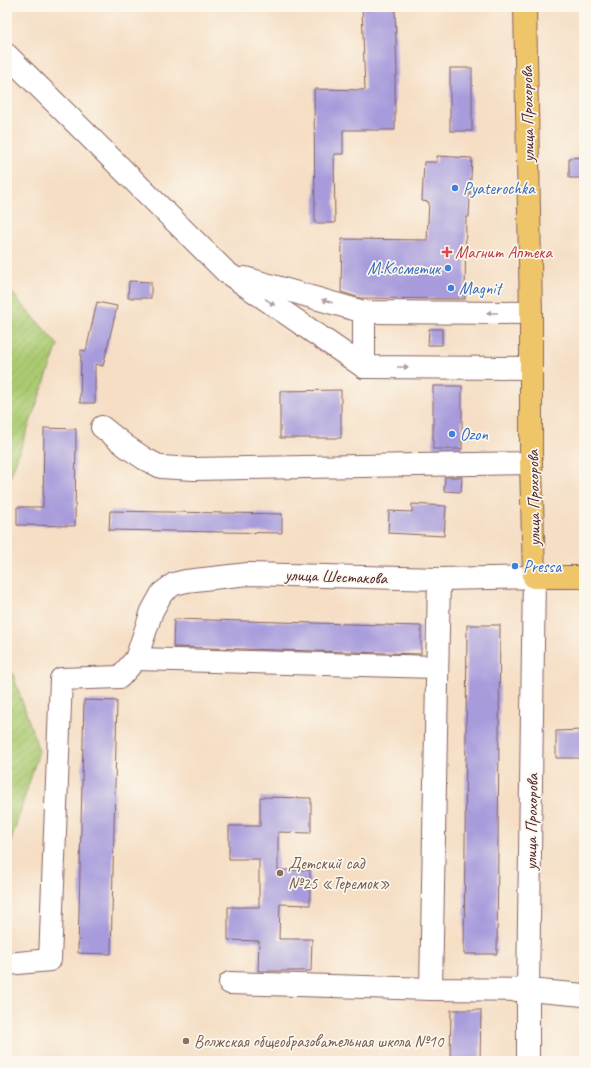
<svg xmlns="http://www.w3.org/2000/svg" width="591" height="1068" font-family="Caveat,sans-serif">
	<defs>
		<pattern id="garden-furrows" width="10" height="10" patternUnits="userSpaceOnUse"><rect width="10" height="10" fill="#aaca72"/><path d="M-1 1l2-2M0 10L10 0M9 11l2-2" fill="none" stroke="#94ad63"/></pattern>
	</defs>
	<rect width="100%" height="100%" fill="#fbf7ec"/>
	<filter id="ink" filterUnits="userSpaceOnUse"><feTurbulence type="fractalNoise" baseFrequency=".025" numOctaves="2"/><feDisplacementMap in="SourceGraphic" scale="8" xChannelSelector="R" yChannelSelector="G"/><feConvolveMatrix kernelMatrix="1 2 1 2 8 2 1 2 1" color-interpolation-filters="sRGB"/></filter>
	<filter id="wash" filterUnits="userSpaceOnUse"><feTurbulence type="fractalNoise" baseFrequency=".012" numOctaves="4" result="noise"/><feDisplacementMap in="SourceGraphic" scale="16" xChannelSelector="R" yChannelSelector="G"/><feGaussianBlur stdDeviation="0.9" result="paint"/><feColorMatrix in="noise" values="0 0 0 0 0 0 0 0 0 0 0 0 0 0 0 0 0 1.4 0 .05"/><feComposite in="paint" operator="in"/></filter>
	<g filter="url(#wash)">
		<rect width="100%" height="100%" fill="#f5dec4"/>
		<!-- garden -->
		<g fill="url(#garden-furrows)" stroke="#7a744e">
			<polygon points="7,287 58,345 7,486"/>
			<polygon points="7,657 39,751 7,854"/>
		</g>
		<g id="blocks">
			<!-- building -->
			<g fill="#a79bdc">
				<polygon points="362,7 395,7 397,76 395,76 395,130 343,130 343,154 334,154 335,223 315,223 314,89 365,90"/>
				<rect x="450" y="68" width="22" height="63"/>
				<polygon points="437,156 472,158 469,217 466,217 465,299 360,298 341,292 342,239 427,240 429,202 422,201 424,162 437,162"/>
				<polygon points="584,157 584,178 569,178 569,158"/>
				<polygon points="129,281 151,282 151,298 128,298"/>
				<polygon points="97,302 117,306 103,366 95,364 95,403 80,403 81,350 86,351"/>
				<polygon points="429,329 442,329 442,345 428,345"/>
				<rect x="433" y="386" width="29" height="63"/>
				<polygon points="341,390 341,438 280,438 280,391"/>
				<polygon points="44,428 76,429 75,526 17,525 17,507 43,507"/>
				<polygon points="445,477 462,477 461,492 444,491"/>
				<polygon points="412,504 446,506 444,536 388,533 389,511 412,512"/>
				<polygon points="110,511 282,514 282,533 109,530"/>
				<polygon points="174,619 421,626 421,654 173,647"/>
				<polygon points="467,625 500,625 497,954 464,954"/>
				<polygon points="84,700 117,701 111,954 78,953"/>
				<polygon points="584,730 584,758 556,758 556,731"/>
				<polygon points="260,797 311,798 311,833 278,832 278,870 310,870 310,905 280,904 279,939 312,939 311,971 258,971 259,941 228,940 228,907 259,907 259,859 229,859 229,826 260,826"/>
				<polygon points="451,1010 481,1010 480,1061 450,1061"/>
			</g>
		</g>
	</g>
	<g filter="url(#ink)">
		<use href="#blocks" fill-opacity="0" stroke="#866261" stroke-width="1"/>
		<g fill="none" stroke-linecap="round" stroke-linejoin="round">
			<!-- minor casing -->
			<g stroke="#866261" stroke-width="24">
				<g id="minor">
					<polyline points="7,55 226,272 364,367 531,368"/>
					<polyline points="245,278 364,312 531,313"/>
					<polyline points="364,367 364,312"/>
					<polyline points="102,427 127,447 145,459 161,467 193,469 531,463"/>
					<polyline points="439,579 431,989 528,990 584,995"/>
					<polyline points="136,659 437,667"/>
					<polyline points="7,964 50,960 61,679 120,677 136,659 152,611 162,593 174,584 186,581 248,574 439,579 534,577 528,990 528,1061"/>
					<polyline points="230,983 431,989"/>
				</g>
			</g>
			<!-- major casing -->
			<g stroke="#866261" stroke-width="24">
				<polyline id="major" points="525,7 531,313 531,463 534,577 584,577"/>
			</g>
			<!-- minor -->
			<use href="#minor" stroke="#fff" stroke-width="22"/>
			<!-- major -->
			<use href="#major" stroke="#eec569" stroke-width="22"/>
		</g>
		<!-- one-way arrows -->
		<defs><path id="oneway-solid" d="M-6-.8H1V-3.2L6.5 0L1 3.2V.8H-6Z"/></defs>
		<g fill="#ae9aa0">
			<use href="#oneway-solid" transform="translate(327 301) rotate(-164)"/>
			<use href="#oneway-solid" transform="translate(270 302) rotate(34)"/>
			<use href="#oneway-solid" transform="translate(492 313) rotate(-180)"/>
			<use href="#oneway-solid" transform="translate(403 367)"/>
		</g>
	</g>
	<!-- markers -->
	<g fill="#3f7fe0" stroke="#fbf7ec" stroke-width="1.5">
		<circle cx="455" cy="188" r="4"/>
		<circle cx="448" cy="268" r="4"/>
		<circle cx="451" cy="288" r="4"/>
		<circle cx="452" cy="434" r="4"/>
		<circle cx="515" cy="566" r="4"/>
	</g>
	<path fill="#e0444e" stroke="#fbf7ec" stroke-width="1.5" d="M445 246h4v4h4v4h-4v4h-4v-4h-4v-4h4z"/>
	<g fill="#8d6e63" stroke="#fbf7ec" stroke-width="1.5">
		<circle cx="280" cy="873" r="4"/>
		<circle cx="186" cy="1041" r="4"/>
	</g>
	<g text-anchor="middle" stroke-width="3.5" stroke-linejoin="round" paint-order="stroke">
		<!-- street labels -->
		<g font-size="17" fill="#4a1f2b" stroke="#fbf7ec">
			<text transform="translate(527 114) rotate(-91)" y="6">улица Прохорова</text>
			<text transform="translate(533 498) rotate(-91)" y="6">улица Прохорова</text>
			<text transform="translate(336 576) rotate(2)" y="6">улица Шестакова</text>
			<text transform="translate(531 822) rotate(-89)" y="6">улица Прохорова</text>
		</g>
		<!-- shop labels -->
		<g font-size="17" fill="#366cbe" stroke="#fbf7ec" text-anchor="start">
			<text x="463" y="194">Pyaterochka</text>
			<text x="440" y="274" text-anchor="end">М.Косметик</text>
			<text x="459" y="294">Magnit</text>
			<text x="460" y="440">Ozon</text>
			<text x="523" y="572">Pressa</text>
		</g>
		<!-- health labels -->
		<g font-size="17" fill="#be3a42" stroke="#fbf7ec" text-anchor="start">
			<text x="455" y="258">Магнит Аптека</text>
		</g>
		<!-- education labels -->
		<g font-size="17" fill="#785e54" stroke="#fbf7ec" text-anchor="start">
			<text x="288" y="869">Детский сад<tspan x="288" dy="20">№25 «Теремок»</tspan></text>
			<text x="194" y="1047">Волжская общеобразовательная школа №10</text>
		</g>
	</g>
	<!-- margin -->
	<rect width="591" height="1068" fill="none" stroke="#fbf7ec" stroke-width="24"/>
</svg>
